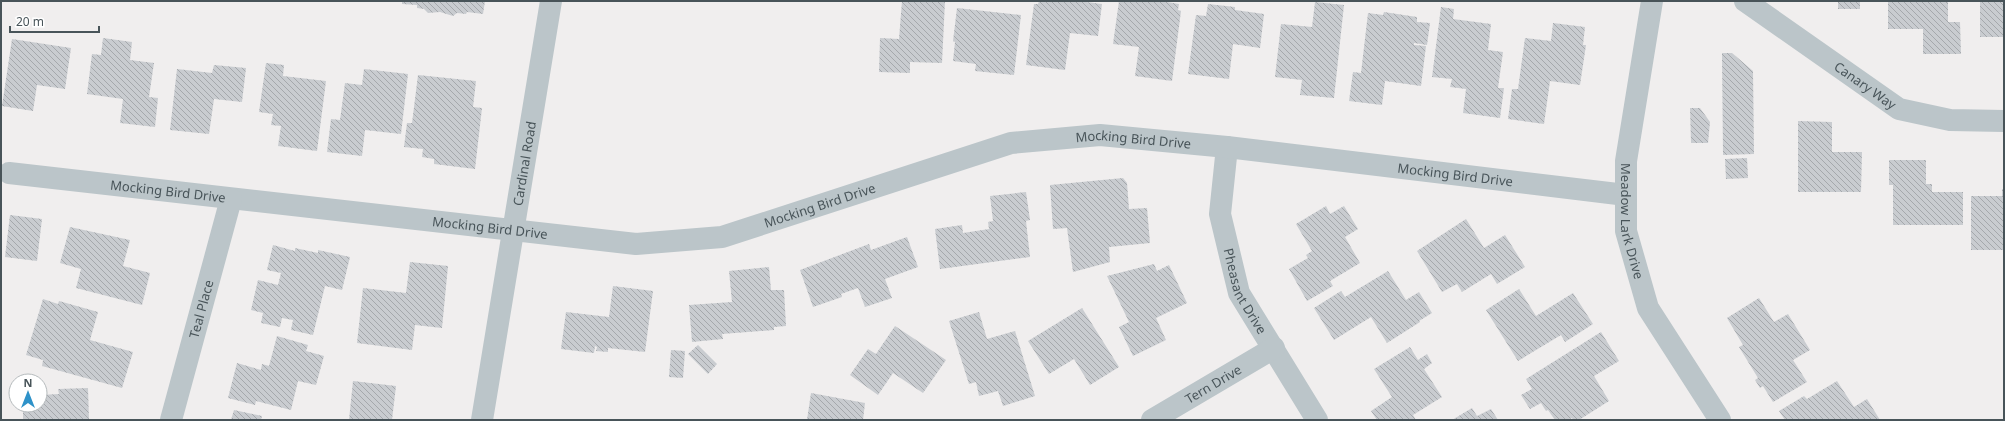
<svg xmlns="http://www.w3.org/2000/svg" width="2005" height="421" font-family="'Noto Sans',sans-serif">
	<defs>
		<pattern id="building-back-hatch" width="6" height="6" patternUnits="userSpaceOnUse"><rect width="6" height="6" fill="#c9ccd0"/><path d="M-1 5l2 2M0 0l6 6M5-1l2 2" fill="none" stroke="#a5a8ac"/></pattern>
	</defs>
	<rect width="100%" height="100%" fill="#f0eeee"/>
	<!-- building -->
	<g fill="url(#building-back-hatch)">
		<polygon points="402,1 485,1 483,14 467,12 466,14 457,13 453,16 440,12 428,13 424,9 417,8 417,5 402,4"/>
		<polygon points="902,1 945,1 942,63 910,62 910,73 879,72 880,38 899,39"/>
		<polygon points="1039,1 1079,1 1102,4 1098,36 1070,33 1065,70 1026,65 1034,4 1038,4"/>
		<polygon points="1119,1 1161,1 1179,4 1178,10 1181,11 1172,81 1135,76 1139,47 1113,44"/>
		<rect x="1838" y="1" width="22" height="8"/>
		<polygon points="1888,1 1948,1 1948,22 1960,22 1961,54 1923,54 1923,29 1888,29"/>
		<rect x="1980" y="1" width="24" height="36"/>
		<polygon points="1315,2 1344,5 1334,98 1300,95 1302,80 1275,77 1281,24 1312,27"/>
		<polygon points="1208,4 1235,7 1235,10 1264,14 1260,48 1233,44 1229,79 1188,74 1196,15 1206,16"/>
		<polygon points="1441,7 1454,9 1453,19 1491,24 1488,50 1503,52 1498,88 1504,88 1500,118 1463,113 1466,89 1450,87 1452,79 1432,77"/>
		<polygon points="957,8 1021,15 1014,75 975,71 976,64 953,61 955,42 953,41"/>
		<polygon points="1384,12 1417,17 1417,22 1430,23 1427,45 1414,43 1414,45 1426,46 1421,86 1385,81 1382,105 1349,101 1353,72 1361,73 1368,13 1383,15"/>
		<polygon points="1553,23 1585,27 1583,45 1586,45 1580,85 1550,81 1544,124 1508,119 1512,89 1518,89 1525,38 1551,41"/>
		<polygon points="103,38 132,42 130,60 154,63 149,97 158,98 155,127 120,123 123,99 87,94 92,54 101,55"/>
		<polygon points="12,39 71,48 65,89 37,85 33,111 2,106"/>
		<polygon points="1722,53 1732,53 1753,71 1754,154 1723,155"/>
		<polygon points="266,63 284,65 283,76 326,81 317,151 278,146 281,126 271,125 273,114 259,112"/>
		<polygon points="214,65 246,68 242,102 214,99 209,134 170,130 177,69 212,73"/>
		<polygon points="364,69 408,74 401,134 365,130 362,156 327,152 331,119 340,120 345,83 362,85"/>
		<polygon points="418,75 476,81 473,107 482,108 475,169 434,164 434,159 422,157 423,149 404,147 407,123 412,123"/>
		<polygon points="1690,108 1700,108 1710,122 1708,143 1691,143"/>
		<polygon points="1798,121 1832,122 1832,152 1862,152 1861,192 1798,192"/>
		<polygon points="1747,158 1748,178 1726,179 1725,159"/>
		<polygon points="1889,160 1926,160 1926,184 1932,184 1932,192 1963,192 1963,225 1893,225 1893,185 1889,185"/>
		<polygon points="1123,178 1127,183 1129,209 1147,208 1150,243 1109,247 1110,262 1073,272 1067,228 1053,229 1050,185"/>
		<polygon points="2002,189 2004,189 2004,250 1971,250 1971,196 2002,196"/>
		<polygon points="1026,192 1030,220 1026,221 1030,257 940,269 935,229 962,225 963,233 989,229 988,222 993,221 990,196"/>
		<polygon points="1326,206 1330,214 1344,206 1358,229 1345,237 1360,263 1330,281 1333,286 1307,301 1289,269 1308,258 1306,255 1312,251 1296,224"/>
		<polygon points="10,215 42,219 37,261 5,257"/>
		<polygon points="1466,219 1484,248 1505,235 1525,267 1497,284 1491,274 1462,292 1457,284 1442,292 1417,251"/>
		<polygon points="70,227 130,240 123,266 150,273 142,305 76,288 81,269 60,263"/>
		<polygon points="907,237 918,267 885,279 892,298 865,307 858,288 841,294 842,297 813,307 800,270 869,244 871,250"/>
		<polygon points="273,245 295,251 295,248 318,253 318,250 350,257 342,290 325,286 313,335 291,330 293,320 282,318 280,327 261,323 263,313 251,310 258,280 278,285 281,273 267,270"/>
		<polygon points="410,262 448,266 442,328 415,325 412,350 357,343 363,288 406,293"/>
		<polygon points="1154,264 1157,271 1169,265 1187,303 1156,318 1166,340 1133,356 1119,327 1129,322 1107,276"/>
		<polygon points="769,267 771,290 784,290 786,326 774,327 774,330 722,334 723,339 692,342 689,305 732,302 729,271"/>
		<polygon points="1388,271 1406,300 1419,292 1432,313 1419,321 1420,322 1387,343 1371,317 1334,340 1314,308 1341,291 1345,297"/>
		<polygon points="613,286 653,291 645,352 608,348 608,352 596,351 597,347 595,346 594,353 561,349 566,312 609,317"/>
		<polygon points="1519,289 1536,316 1573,293 1593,324 1565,342 1561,335 1518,361 1486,310"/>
		<polygon points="1759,298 1774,322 1788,314 1810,350 1793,360 1807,382 1773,402 1763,386 1760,388 1755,380 1758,378 1739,347 1743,345 1727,318"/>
		<polygon points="43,299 58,304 59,301 98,312 90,340 133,352 122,388 42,366 43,360 26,355"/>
		<polygon points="1082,308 1119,367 1090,385 1074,359 1049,374 1028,341"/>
		<polygon points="979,312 987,339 1015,331 1035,396 1003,406 998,391 979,396 976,382 969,384 949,321"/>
		<polygon points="895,326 946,360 923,393 893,373 878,395 850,375 868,349 876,354"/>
		<polygon points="1601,332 1619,361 1594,376 1609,401 1579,420 1573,420 1572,418 1568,420 1555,420 1548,410 1546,411 1541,403 1530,409 1521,395 1532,389 1526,379"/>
		<polygon points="277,336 308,345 306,351 324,356 316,385 298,381 291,410 256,401 255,405 228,398 237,363 261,370 262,364 269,366"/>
		<polygon points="698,345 717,364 708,374 688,354"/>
		<polygon points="1410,347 1418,360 1427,354 1432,363 1424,369 1442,397 1413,415 1416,420 1377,420 1371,411 1392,397 1374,369"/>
		<polygon points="671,350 685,351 683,378 669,377"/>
		<polygon points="353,381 396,386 392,420 349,420"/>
		<polygon points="1837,381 1854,407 1867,399 1880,420 1785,420 1779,411 1804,396 1807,399"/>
		<polygon points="88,388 89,420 23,420 23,405 40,405 40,395 59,394 58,389"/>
		<polygon points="811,393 865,403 863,420 807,420"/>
		<polygon points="1472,408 1477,416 1491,409 1498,420 1452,420"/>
		<polygon points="234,410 262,416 261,420 231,420"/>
	</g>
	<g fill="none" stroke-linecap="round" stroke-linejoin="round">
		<!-- minor -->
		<g stroke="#bbc5c9" stroke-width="22">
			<path id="s1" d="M1652,1L1626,161V231L1648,308L1720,420"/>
			<path id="s2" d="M1745,1L1899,109L1950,120L2004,121"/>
			<path id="s3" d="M1227,147L1220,214L1239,293L1317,420"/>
			<path id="s4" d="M9,173L636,244L722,237L1011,143L1100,135L1227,147L1626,195"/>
			<path id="s5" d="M171,420L231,199"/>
			<path id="s6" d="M482,420L551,1"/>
			<path id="s7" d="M1152,420L1274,348"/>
		</g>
	</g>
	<g text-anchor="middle" stroke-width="3" stroke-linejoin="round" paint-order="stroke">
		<!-- street labels -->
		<g font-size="13" fill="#485459" stroke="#fff">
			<text dy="5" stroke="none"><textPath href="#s2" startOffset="147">Canary Way</textPath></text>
			<text dy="5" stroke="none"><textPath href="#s4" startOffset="1144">Mocking Bird Drive</textPath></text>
			<text dy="5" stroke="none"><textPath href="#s6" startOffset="260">Cardinal Road</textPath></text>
			<text dy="5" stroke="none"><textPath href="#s4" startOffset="1468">Mocking Bird Drive</textPath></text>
			<text dy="5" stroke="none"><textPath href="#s4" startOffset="160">Mocking Bird Drive</textPath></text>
			<text dy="5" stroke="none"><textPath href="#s4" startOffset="820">Mocking Bird Drive</textPath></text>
			<text dy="5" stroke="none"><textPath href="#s1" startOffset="223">Meadow Lark Drive</textPath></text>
			<text dy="5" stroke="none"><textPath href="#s4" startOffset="484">Mocking Bird Drive</textPath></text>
			<text dy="5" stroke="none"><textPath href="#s3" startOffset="149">Pheasant Drive</textPath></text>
			<text dy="5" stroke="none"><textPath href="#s5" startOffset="115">Teal Place</textPath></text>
			<text dy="5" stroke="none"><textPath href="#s7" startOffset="71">Tern Drive</textPath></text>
		</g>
	</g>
	<!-- border -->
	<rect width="2005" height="421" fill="none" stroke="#485459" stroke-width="4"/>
	<!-- north arrow -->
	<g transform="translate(28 393)"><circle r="19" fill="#ffffff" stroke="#b6bbbd"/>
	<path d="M0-3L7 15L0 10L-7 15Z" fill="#2e92c9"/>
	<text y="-6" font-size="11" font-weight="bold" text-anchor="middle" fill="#485459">N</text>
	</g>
	<!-- scale -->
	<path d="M10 26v6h89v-6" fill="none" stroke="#485459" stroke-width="2"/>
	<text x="16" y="26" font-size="12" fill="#485459" stroke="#ffffff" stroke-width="3" paint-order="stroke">20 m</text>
</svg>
